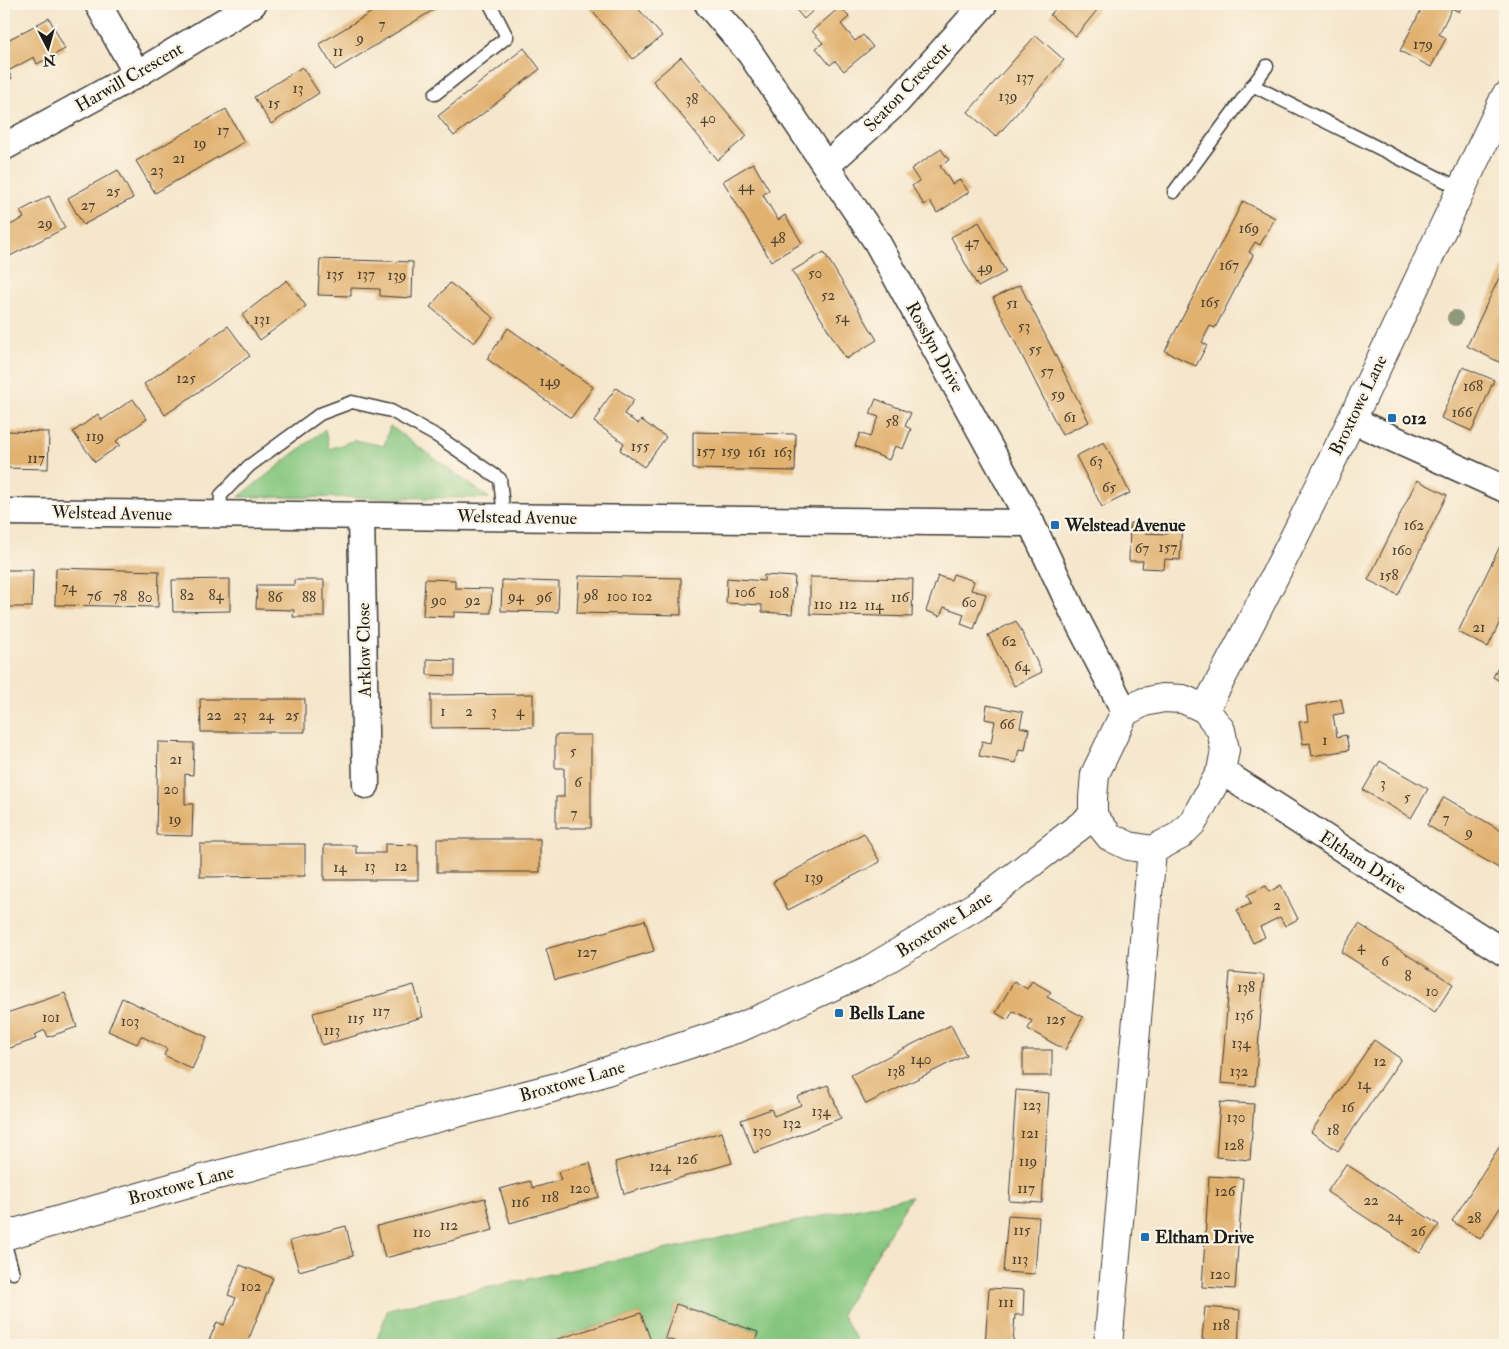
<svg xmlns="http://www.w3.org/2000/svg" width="1509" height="1349" font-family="'IM FELL Double Pica',serif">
	<rect width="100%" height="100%" fill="#fcf5e5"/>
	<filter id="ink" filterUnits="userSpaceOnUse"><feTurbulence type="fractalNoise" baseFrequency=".02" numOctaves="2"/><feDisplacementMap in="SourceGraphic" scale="10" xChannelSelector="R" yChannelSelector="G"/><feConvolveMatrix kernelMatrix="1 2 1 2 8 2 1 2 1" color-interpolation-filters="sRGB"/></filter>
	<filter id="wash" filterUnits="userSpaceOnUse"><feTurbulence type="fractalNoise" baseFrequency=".0096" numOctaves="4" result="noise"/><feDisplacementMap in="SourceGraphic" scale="20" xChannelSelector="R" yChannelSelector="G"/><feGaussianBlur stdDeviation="1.12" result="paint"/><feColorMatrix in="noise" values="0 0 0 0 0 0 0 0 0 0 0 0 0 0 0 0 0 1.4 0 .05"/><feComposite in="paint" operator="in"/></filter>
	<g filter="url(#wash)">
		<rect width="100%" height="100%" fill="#f5e6cc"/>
		<!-- green -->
		<g fill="#84c67e" stroke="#50714d">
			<polygon points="390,426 489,498 239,497 325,429 329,449 355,440 384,446"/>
			<polygon points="911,1197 841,1314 860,1345 754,1345 758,1332 676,1304 665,1338 685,1345 648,1345 651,1344 641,1313 538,1345 375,1345 388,1309"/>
		</g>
		<g id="blocks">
			<!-- building -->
			<g fill="#e1b16f">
				<polygon points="385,4 443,4 335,70 319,44"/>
				<polygon points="586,4 634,4 662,36 633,59"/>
				<polygon points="791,4 820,4 804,19"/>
				<polygon points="1060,4 1102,4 1076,36 1050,15"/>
				<polygon points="1424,4 1463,4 1459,12 1452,8 1439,34 1446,38 1431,67 1400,51"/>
				<polygon points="840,7 849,17 841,24 855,41 863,35 873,47 844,71 835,61 830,65 816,48 823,43 812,31"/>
				<polygon points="49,18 65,49 37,64 34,57 8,71 12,78 4,83 4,42"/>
				<polygon points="1036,35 1064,60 996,137 968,112"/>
				<polygon points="524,48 540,69 454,136 438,116"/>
				<polygon points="681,57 747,136 718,160 653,81"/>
				<polygon points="302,67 319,93 271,124 254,97"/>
				<polygon points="226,109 244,142 155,193 136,161"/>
				<polygon points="941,149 949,160 940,166 947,176 952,184 960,180 969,192 937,213 930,201 924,205 912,186 919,181 911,169"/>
				<polygon points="753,163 769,190 763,195 778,220 785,215 802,243 771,261 723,181"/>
				<polygon points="118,170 133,198 83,225 68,198"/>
				<polygon points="49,196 65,228 4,259 4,228 24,218 20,211"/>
				<polygon points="1243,201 1275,218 1260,245 1255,242 1249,252 1253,255 1215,328 1210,326 1202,342 1207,345 1196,366 1165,351"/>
				<polygon points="979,222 1006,272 978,287 951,237"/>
				<polygon points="824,252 877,340 846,359 792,271"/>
				<polygon points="320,259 413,262 412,298 380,296 380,289 351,288 351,296 318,295"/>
				<polygon points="1505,265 1505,365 1467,346"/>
				<polygon points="287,280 306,306 260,340 242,315"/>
				<polygon points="450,283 494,318 474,343 430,307"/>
				<polygon points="1020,285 1089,422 1062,435 993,298"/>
				<polygon points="228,326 250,356 165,415 144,384"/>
				<polygon points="508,328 593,387 571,418 487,359"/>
				<polygon points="1463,367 1494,380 1472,431 1441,418"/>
				<polygon points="616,388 634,400 624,414 638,424 641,420 666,437 644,467 620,450 624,443 594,422 601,412 599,411"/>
				<polygon points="133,399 147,419 116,441 120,445 95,462 73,432 98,414 102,420"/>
				<polygon points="876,399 911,413 905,426 911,429 903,449 895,446 889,460 855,446 860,433 870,437 879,417 870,414"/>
				<polygon points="4,431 49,432 48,469 4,468"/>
				<polygon points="693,432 796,434 795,471 693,469"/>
				<polygon points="1104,442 1130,493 1102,507 1076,456"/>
				<polygon points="1417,480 1447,495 1398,595 1368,580"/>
				<polygon points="1130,523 1145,524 1145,533 1167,534 1168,523 1182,524 1180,560 1165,559 1164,569 1142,568 1143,561 1129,561"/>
				<polygon points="1505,536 1505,611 1488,647 1458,632"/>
				<polygon points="56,568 159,571 158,607 55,605"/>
				<polygon points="4,570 33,570 32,607 4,607"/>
				<polygon points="953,574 974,581 971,590 986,594 974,629 961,624 964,614 944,607 940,616 926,611 938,576 951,580"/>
				<polygon points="764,575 795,577 792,614 762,612 762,605 726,603 727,578 764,581"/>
				<polygon points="579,576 681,578 681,615 577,613"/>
				<polygon points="810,577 913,579 912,617 810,614"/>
				<polygon points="230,579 230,611 173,612 172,580"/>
				<polygon points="425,579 455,580 455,588 492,589 491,613 454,612 454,617 423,616"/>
				<polygon points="294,580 324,580 324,617 293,617 294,610 256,609 257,585 294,585"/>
				<polygon points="502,580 559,582 558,612 501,611"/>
				<polygon points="1016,621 1042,672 1014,686 988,635"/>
				<polygon points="1505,653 1505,684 1493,677"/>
				<polygon points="427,659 455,660 455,676 427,675"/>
				<polygon points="533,694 533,727 431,728 431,695"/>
				<polygon points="200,699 305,699 305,732 201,732"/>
				<polygon points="1341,699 1344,713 1333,715 1337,737 1346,735 1349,750 1312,756 1310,743 1303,744 1299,722 1308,721 1306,706"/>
				<polygon points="987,705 1023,712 1020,727 1029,729 1025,750 1019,749 1016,763 979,756 982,741 991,743 995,721 985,719"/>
				<polygon points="555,735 591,735 591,828 556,828 556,797 564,797 564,768 555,768"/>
				<polygon points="158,742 194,743 193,775 185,774 185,804 193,804 192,836 156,835"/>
				<polygon points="1380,761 1428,789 1411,818 1363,790"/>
				<polygon points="1444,797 1505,833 1505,872 1427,825"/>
				<polygon points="864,833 880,862 788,910 773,882"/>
				<rect x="437" y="839" width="103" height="33"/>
				<polygon points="200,844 305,844 305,876 200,877"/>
				<polygon points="385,844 418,845 418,880 324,880 324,845 356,845 356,853 385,853"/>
				<polygon points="1281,885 1298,919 1285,926 1280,917 1260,927 1265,937 1253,943 1237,910 1251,904 1247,895 1266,886 1269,892"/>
				<polygon points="645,920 654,951 555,980 546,949"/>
				<polygon points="1359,924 1453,984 1435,1012 1341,952"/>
				<polygon points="1230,972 1264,975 1255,1086 1221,1083"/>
				<polygon points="1014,981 1027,989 1032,981 1051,992 1047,997 1083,1017 1065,1050 1028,1029 1032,1021 1023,1016 1013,1011 1008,1020 996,1013"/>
				<polygon points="414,985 423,1017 322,1045 313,1013"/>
				<polygon points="65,993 77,1027 48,1037 45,1030 34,1035 36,1039 4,1050 4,1014"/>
				<polygon points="122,998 207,1037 192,1069 164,1055 167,1049 141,1036 137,1044 108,1031"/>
				<polygon points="951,1025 966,1055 866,1104 851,1075"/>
				<polygon points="1374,1040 1401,1059 1338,1151 1311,1132"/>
				<rect x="1023" y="1050" width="29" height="26"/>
				<polygon points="828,1085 841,1118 754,1153 741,1120 771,1109 774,1116 801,1105 797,1097"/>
				<polygon points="1016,1090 1049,1093 1042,1203 1009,1201"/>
				<polygon points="1220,1102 1254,1104 1250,1160 1216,1157"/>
				<polygon points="722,1132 732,1163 624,1194 615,1162"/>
				<polygon points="1505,1138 1505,1200 1480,1239 1452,1221"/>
				<polygon points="590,1163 599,1197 510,1223 500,1189 530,1181 533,1188 561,1180 558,1172"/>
				<polygon points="1346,1164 1439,1225 1420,1253 1327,1192"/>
				<polygon points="1209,1176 1243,1178 1235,1289 1202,1287"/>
				<polygon points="485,1198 493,1230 385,1258 377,1226"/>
				<polygon points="1008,1215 1039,1217 1035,1274 1003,1272"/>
				<polygon points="346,1226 353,1256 299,1271 290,1241"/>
				<polygon points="240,1265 273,1278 250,1336 246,1345 207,1345 217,1322 224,1325 236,1298 228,1295"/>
				<polygon points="989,1288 1024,1290 1023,1315 1015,1315 1013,1343 1018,1344 1018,1345 985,1345"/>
				<polygon points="676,1304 758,1332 754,1345 711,1345 698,1341 696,1345 685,1345 665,1338"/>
				<polygon points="1205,1307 1240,1310 1238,1345 1210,1345 1211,1340 1202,1339"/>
				<polygon points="641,1313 652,1344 648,1345 539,1345"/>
			</g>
		</g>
	</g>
	<g filter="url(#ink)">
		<use href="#blocks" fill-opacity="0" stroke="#3d3a36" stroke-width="1"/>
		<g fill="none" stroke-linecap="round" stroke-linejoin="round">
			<!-- lane casing -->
			<g stroke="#3d3a36" stroke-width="15">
				<g id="lane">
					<polyline points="1252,85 1461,189"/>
					<polyline points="435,94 507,37 490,4"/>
					<polyline points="1174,192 1267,66"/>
					<polyline points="220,514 221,495 249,466 320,414 352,402 391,411 437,436 500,479 504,517"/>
					<polyline points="4,1241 13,1273"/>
				</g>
			</g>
			<!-- street casing -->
			<g stroke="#3d3a36" stroke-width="29">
				<g id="street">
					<polyline points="98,4 137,74"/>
					<polyline points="708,4 750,53 877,242 1031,523 1074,614 1125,712"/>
					<polyline points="4,147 137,74 253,4"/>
					<polyline points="826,166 897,102 984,4"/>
					<polyline points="1352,420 1505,489"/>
					<polyline points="4,512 1031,523"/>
					<polyline points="361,516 366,785"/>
					<polyline points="1221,771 1505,953"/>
				</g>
			</g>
			<!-- secondary casing -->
			<g stroke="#3d3a36" stroke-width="30">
				<g id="secondary">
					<polygon points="1163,698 1183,699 1205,709 1221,730 1225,750 1221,771 1193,822 1179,836 1152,850 1129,846 1110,837 1093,816 1093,798 1095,774 1125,712 1144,702"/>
					<path d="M1205,709C1313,510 1407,302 1505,97"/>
					<polyline points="4,1236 202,1179 564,1085 739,1028 869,970 977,905 1093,816"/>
					<polyline points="1108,1345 1152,850"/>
				</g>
			</g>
			<!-- lane -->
			<use href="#lane" stroke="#fff" stroke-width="12"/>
			<!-- street -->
			<use href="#street" stroke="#fff" stroke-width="26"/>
			<!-- secondary -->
			<use href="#secondary" stroke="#fff" stroke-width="28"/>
		</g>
		<!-- trees -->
		<circle fill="#91987e" cx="1455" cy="318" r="8"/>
	</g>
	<!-- markers -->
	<g fill="#1f6fb2" stroke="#fcf5e5" stroke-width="2">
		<rect x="1387" y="413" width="10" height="10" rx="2.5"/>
		<rect x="1050" y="520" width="10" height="10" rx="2.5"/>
		<rect x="834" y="1008" width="10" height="10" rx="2.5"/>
		<rect x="1140" y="1232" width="10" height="10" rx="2.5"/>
	</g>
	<g text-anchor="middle" stroke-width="4.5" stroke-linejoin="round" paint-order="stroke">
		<!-- number labels -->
		<g font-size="15" fill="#4d4131">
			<text x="382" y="29">7</text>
			<text x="360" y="43">9</text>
			<text x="1423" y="49">179</text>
			<text x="338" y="56">11</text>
			<text x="1025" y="82">137</text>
			<text x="298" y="93">13</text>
			<text x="1008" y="101">139</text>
			<text x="692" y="104">38</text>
			<text x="274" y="108">15</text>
			<text x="708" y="123">40</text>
			<text x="223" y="135">17</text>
			<text x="200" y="148">19</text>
			<text x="179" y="163">21</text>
			<text x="157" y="175">23</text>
			<text x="746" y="191">44</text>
			<text x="113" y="196">25</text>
			<text x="88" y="210">27</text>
			<text x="45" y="228">29</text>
			<text x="1249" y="233">169</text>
			<text x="778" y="243">48</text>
			<text x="972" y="247">47</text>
			<text x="1229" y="270">167</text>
			<text x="985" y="272">49</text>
			<text x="815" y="278">50</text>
			<text x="335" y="279">135</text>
			<text x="366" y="279">137</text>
			<text x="397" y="280">139</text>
			<text x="828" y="300">52</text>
			<text x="1210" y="307">165</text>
			<text x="1012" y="308">51</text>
			<text x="842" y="322">54</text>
			<text x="262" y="324">131</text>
			<text x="1024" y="331">53</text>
			<text x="1035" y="354">55</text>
			<text x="1047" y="376">57</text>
			<text x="186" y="383">125</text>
			<text x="550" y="386">149</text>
			<text x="1473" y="391">168</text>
			<text x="1058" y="399">59</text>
			<text x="1462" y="417">166</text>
			<text x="1070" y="422">61</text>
			<text x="892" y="426">58</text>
			<text x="95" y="441">119</text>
			<text x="640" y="451">155</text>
			<text x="706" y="456">157</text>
			<text x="731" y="456">159</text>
			<text x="757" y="457">161</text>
			<text x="783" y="457">163</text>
			<text x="36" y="463">117</text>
			<text x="1096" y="466">63</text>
			<text x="1109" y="492">65</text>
			<text x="1414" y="530">162</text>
			<text x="1168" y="552">157</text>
			<text x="1142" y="553">67</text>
			<text x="1402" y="555">160</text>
			<text x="1389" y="580">158</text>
			<text x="69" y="592">74</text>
			<text x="745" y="597">106</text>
			<text x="779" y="598">108</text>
			<text x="187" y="600">82</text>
			<text x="216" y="600">84</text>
			<text x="591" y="600">98</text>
			<text x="94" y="601">76</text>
			<text x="120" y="601">78</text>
			<text x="516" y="601">94</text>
			<text x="617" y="601">100</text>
			<text x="642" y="601">102</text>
			<text x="145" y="602">80</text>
			<text x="275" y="602">86</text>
			<text x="309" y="602">88</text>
			<text x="544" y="602">96</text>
			<text x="900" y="602">116</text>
			<text x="439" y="605">90</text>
			<text x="473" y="605">92</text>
			<text x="969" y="607">60</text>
			<text x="823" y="609">110</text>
			<text x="848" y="609">112</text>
			<text x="874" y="610">114</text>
			<text x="1479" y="632">21</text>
			<text x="1009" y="646">62</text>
			<text x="1022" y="671">64</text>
			<text x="443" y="716">1</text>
			<text x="469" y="716">2</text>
			<text x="494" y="716">3</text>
			<text x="520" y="716">4</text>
			<text x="214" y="720">22</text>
			<text x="240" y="720">23</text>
			<text x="266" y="720">24</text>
			<text x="292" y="720">25</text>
			<text x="1007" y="729">66</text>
			<text x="1325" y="745">1</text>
			<text x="573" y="756">5</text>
			<text x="176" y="764">21</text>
			<text x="578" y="787">6</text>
			<text x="1383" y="788">3</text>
			<text x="171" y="794">20</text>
			<text x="1407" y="802">5</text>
			<text x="574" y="818">7</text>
			<text x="1446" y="823">7</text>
			<text x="175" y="824">19</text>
			<text x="1469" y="837">9</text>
			<text x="370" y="871">13</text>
			<text x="401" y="871">12</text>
			<text x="340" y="872">14</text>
			<text x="814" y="882">139</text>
			<text x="1277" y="910">2</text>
			<text x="1361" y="951">4</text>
			<text x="587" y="957">127</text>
			<text x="1385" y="966">6</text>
			<text x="1408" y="981">8</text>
			<text x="1246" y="992">138</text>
			<text x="1432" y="996">10</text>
			<text x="381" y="1016">117</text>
			<text x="1244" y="1020">136</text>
			<text x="51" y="1022">101</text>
			<text x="356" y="1023">115</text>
			<text x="1056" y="1024">125</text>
			<text x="130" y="1026">103</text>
			<text x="332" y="1035">113</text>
			<text x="1241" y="1048">134</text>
			<text x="921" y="1064">140</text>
			<text x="1380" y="1066">12</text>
			<text x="896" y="1076">138</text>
			<text x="1239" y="1076">132</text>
			<text x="1364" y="1089">14</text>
			<text x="1032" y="1110">123</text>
			<text x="1348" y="1112">16</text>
			<text x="821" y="1116">134</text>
			<text x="1236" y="1122">130</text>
			<text x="792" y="1128">132</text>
			<text x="1333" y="1135">18</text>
			<text x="762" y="1136">130</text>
			<text x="1030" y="1138">121</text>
			<text x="1234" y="1150">128</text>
			<text x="687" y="1164">126</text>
			<text x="1028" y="1166">119</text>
			<text x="660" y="1171">124</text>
			<text x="580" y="1193">120</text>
			<text x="1026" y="1193">117</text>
			<text x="1225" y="1196">126</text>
			<text x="550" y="1202">118</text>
			<text x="1371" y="1205">22</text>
			<text x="520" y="1207">116</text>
			<text x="1395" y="1221">24</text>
			<text x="1474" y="1223">28</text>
			<text x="449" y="1230">112</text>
			<text x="1022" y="1235">115</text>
			<text x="1418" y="1236">26</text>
			<text x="422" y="1237">110</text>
			<text x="1020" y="1264">113</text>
			<text x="1220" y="1279">120</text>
			<text x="251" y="1291">102</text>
			<text x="1006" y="1307">111</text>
			<text x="1221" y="1330">118</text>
		</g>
		<!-- street labels -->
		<g font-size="18" fill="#1c1c1c" stroke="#fcf5e5">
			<text transform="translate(129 77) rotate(-30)" y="6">Harwill Crescent</text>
			<text transform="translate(907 87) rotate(-46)" y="6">Seaton Crescent</text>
			<text transform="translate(935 347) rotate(61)" y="6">Rosslyn Drive</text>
			<text transform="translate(1358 405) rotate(-64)" y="6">Broxtowe Lane</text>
			<text transform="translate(112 513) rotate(1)" y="6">Welstead Avenue</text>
			<text transform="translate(517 517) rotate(1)" y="6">Welstead Avenue</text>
			<text transform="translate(364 650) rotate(-91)" y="6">Arklow Close</text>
			<text transform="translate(1363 862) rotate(33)" y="6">Eltham Drive</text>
			<text transform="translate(944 924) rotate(-32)" y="6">Broxtowe Lane</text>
			<text transform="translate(572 1081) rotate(-16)" y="6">Broxtowe Lane</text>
			<text transform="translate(181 1185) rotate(-15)" y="6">Broxtowe Lane</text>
		</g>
		<!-- poi labels -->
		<g font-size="18" font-weight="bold" fill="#1c1c1c" stroke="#fcf5e5" text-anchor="start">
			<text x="1402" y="424">012</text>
			<text x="1065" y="531">Welstead Avenue</text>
			<text x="849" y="1019">Bells Lane</text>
			<text x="1155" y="1243">Eltham Drive</text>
		</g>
	</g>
	<!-- margin -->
	<rect width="1509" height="1349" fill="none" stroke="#fcf5e5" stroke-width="20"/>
	<!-- north arrow -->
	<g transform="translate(48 48) rotate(174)" stroke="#fcf5e5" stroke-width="4" paint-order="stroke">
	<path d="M0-4L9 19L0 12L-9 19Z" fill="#1c1c1c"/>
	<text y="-8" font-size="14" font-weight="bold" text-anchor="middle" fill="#1c1c1c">N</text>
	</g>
</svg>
